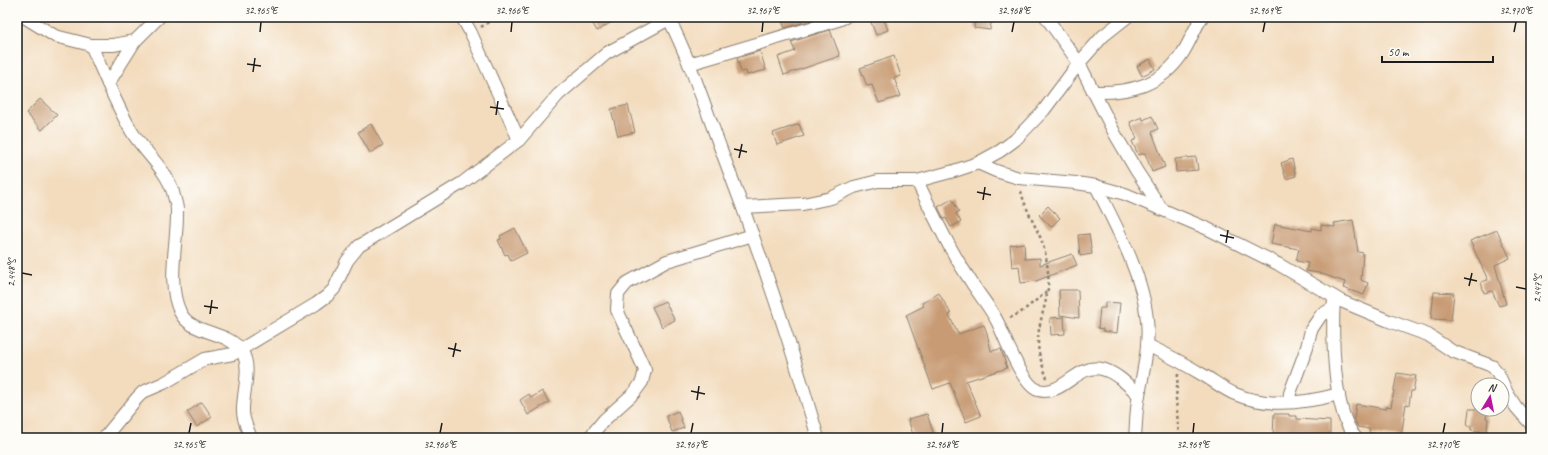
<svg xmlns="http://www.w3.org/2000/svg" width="1548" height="455" font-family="Caveat,sans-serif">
	<rect width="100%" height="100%" fill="#fdfcf7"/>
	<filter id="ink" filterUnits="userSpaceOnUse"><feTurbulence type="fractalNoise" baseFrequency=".025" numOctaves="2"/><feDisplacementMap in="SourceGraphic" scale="8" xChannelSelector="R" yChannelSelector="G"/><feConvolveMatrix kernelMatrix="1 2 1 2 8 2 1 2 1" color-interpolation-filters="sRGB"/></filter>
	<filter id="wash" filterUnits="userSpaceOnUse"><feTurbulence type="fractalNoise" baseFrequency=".012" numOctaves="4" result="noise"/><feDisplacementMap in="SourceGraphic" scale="16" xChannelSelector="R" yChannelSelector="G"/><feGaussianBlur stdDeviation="0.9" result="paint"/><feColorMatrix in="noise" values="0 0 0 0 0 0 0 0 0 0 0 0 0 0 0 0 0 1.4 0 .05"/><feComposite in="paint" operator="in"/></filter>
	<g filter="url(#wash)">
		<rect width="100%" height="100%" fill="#f3dcbe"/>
		<g id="blocks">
			<!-- building -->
			<g fill="#c89b75">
				<polygon points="589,17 620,17 597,31"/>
				<polygon points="780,17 822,17 785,28"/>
				<polygon points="869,17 883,17 888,30 876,35"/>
				<polygon points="975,17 992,17 990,30 974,28"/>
				<polygon points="830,30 840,56 784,75 778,57 795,51 791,42"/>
				<polygon points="760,51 766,70 747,75 746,71 741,72 737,58"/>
				<polygon points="894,56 901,76 894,78 901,96 879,103 872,85 867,86 860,68"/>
				<polygon points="1150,59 1155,69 1142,76 1137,66"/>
				<polygon points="40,99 57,115 42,130 26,113"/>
				<polygon points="628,105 635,132 618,136 611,109"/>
				<polygon points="1152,116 1158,129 1152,132 1165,167 1152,172 1145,153 1138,155 1132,141 1137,139 1130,122 1142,117 1143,120"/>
				<polygon points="371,124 383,145 370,153 358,132"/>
				<polygon points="799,124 804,136 777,145 773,133"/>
				<polygon points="1196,157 1198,170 1176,172 1175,159"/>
				<polygon points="1292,159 1296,176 1286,179 1281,163"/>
				<polygon points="952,199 959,212 956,213 961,222 951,227 946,218 944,219 938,207"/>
				<polygon points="1048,206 1060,218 1051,227 1039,215"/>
				<polygon points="1353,220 1358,252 1363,253 1361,280 1368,283 1364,295 1343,288 1345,282 1319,273 1306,271 1308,263 1296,261 1299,249 1271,244 1275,224 1312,231 1312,228 1321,230 1321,225 1335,227 1334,223"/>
				<polygon points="515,228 527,253 511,261 508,254 505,255 498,240 501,239 500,236"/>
				<polygon points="1497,230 1510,258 1495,265 1506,304 1499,306 1492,291 1484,293 1481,282 1488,280 1470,241"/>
				<polygon points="1089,234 1092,254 1080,256 1078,235"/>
				<polygon points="1024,243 1025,259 1040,258 1040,265 1072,254 1077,265 1036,281 1021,283 1019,266 1012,267 1010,245"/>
				<polygon points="1059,290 1078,290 1079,318 1060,315"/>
				<polygon points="1434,292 1454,293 1451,320 1431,319"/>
				<polygon points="939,293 951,314 949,315 958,334 984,325 987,333 991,351 1001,349 1007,368 966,381 981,416 966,422 950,383 933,389 906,315 924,306 922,303"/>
				<polygon points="665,301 675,320 662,327 652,307"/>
				<polygon points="1105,302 1120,303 1117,333 1103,331 1103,329 1098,328 1100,308 1105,308"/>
				<polygon points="1064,317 1065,334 1051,335 1050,318"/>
				<polygon points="1397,373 1416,376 1413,391 1411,391 1409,405 1406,404 1401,437 1369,433 1370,429 1358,427 1354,419 1356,404 1386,409 1387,406 1391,407"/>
				<polygon points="542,391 549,402 528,415 520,400 529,394 531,398"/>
				<polygon points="202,402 212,417 197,427 187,412"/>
				<polygon points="1469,409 1488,409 1486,418 1488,419 1487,432 1471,430 1471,426 1467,426"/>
				<polygon points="678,411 684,428 672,432 666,416"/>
				<polygon points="927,414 935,438 914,438 908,419"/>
				<polygon points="1274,414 1289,414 1289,416 1297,416 1297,419 1330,421 1330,437 1315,438 1290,436 1290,438 1273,437"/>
			</g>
		</g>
	</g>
	<g filter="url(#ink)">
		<use href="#blocks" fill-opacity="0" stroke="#887c6d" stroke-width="1"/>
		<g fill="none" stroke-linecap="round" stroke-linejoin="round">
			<!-- minor casing -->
			<g stroke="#887c6d" stroke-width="14">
				<g id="minor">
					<polyline points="24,17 55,36 91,45 113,45 135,41 159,17"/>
					<polyline points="462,17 471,33 519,140"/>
					<path d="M668,17C690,60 705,107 722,152C758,246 790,341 818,438"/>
					<polyline points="1046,17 1079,63 1115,134 1136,170 1161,208"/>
					<path d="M91,45C104,74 116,105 132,132C145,153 166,169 173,192C174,198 177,204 177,210C178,241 166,283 180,312C191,335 226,330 241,350C253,367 242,393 243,412C243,420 248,430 251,438"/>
					<polyline points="689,64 838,20 845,17"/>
					<polyline points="108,84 135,41"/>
					<path d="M1093,92C1129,93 1161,86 1182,54C1190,42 1194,29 1202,17"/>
					<polyline points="978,163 996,171 1019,178 1076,183 1096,186 1125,194 1208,229 1278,264 1341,301 1389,321 1428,335 1452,351 1492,366 1498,373 1507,393 1516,407 1531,424"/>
					<path d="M917,181C933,214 949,249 970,280C979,295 991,308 998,323C1005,338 1023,386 1038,390C1063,397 1077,363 1102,369C1117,373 1128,385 1139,395"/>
					<path d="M1096,186C1116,226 1143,275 1147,320C1150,347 1142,375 1138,401C1136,413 1136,426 1135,438"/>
					<polyline points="743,207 803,204 831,198 854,187 878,181 917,181 954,171 978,163 1000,151 1015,140 1044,110 1079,63 1103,36 1127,17"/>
					<path d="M1334,297C1332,331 1332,412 1356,438"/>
					<path d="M1147,345C1166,354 1185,364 1203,375C1214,381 1223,389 1235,394C1267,408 1306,403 1339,394"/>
					<polyline points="1289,402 1290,393 1307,347 1311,330 1321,315 1333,308"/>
					<polyline points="104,438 137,398 143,392 164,383 205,359 233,354 316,304 327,296 334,289 347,261 359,246 462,183 519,140 558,95 607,53 669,19"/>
					<polyline points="589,438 604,420 634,393 642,382 645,370 617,310 618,294 627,283 667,261 753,235"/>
				</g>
			</g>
			<!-- path -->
			<g stroke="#887c6d" stroke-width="2.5" stroke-dasharray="3 3" stroke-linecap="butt">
				<polyline points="481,27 496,17"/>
				<path d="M1021,191C1025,208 1034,223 1041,239C1045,250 1047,261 1048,272C1051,297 1038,318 1038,342C1038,354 1043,367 1047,378"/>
				<polyline points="1010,318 1020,313 1048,291"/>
				<polyline points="1178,374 1176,398 1179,438"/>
			</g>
			<!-- minor -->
			<use href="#minor" stroke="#fff" stroke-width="12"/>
		</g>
	</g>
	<!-- ticks -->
	<path fill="none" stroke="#1c1c1c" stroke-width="1.5" d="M260,32L261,22M511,32L512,22M762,32L763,22M1012,32L1014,22M1263,32L1265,22M1514,32L1516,22M247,64L261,66M253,72L255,58M490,107L504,109M496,115L498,101M734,149L747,152M739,158L742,144M977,192L991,195M983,200L985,187M1220,235L1234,238M1226,243L1228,230M22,273L32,275M1464,278L1477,281M1469,286L1472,273M1516,287L1526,289M204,306L218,308M210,314L212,300M448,348L461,351M453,357L456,343M691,391L705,394M697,400L699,386M189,433L191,423M440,433L442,423M691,433L693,423M942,433L943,423M1193,433L1194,423M1443,433L1445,423"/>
	<!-- margin -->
	<rect width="1548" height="455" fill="none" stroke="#fdfcf7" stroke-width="44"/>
	<!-- north arrow -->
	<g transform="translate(1490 397) rotate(10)"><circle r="19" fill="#fdfcf7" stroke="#a3a29f"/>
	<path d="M0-3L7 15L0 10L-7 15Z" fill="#b5179e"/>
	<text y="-6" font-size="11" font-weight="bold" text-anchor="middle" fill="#1c1c1c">N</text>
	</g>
	<!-- scale -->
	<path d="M1382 56v6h111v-6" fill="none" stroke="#1c1c1c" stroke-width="2"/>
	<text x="1388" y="56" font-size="12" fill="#1c1c1c" stroke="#fdfcf7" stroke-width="3" paint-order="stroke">50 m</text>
	<rect x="22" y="22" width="1504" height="411" fill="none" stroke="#1c1c1c" stroke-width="1.5"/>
	<g font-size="10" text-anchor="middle" fill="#1c1c1c">
		<text x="261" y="14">32.965°E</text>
		<text x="512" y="14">32.966°E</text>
		<text x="763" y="14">32.967°E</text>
		<text x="1014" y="14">32.968°E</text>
		<text x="1265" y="14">32.969°E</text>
		<text x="1516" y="14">32.970°E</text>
		<text transform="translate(11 273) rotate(-90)" y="4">2.448°S</text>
		<text transform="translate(1537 289) rotate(-90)" y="4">2.447°S</text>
		<text x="189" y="448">32.965°E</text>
		<text x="440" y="448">32.966°E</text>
		<text x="691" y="448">32.967°E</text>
		<text x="942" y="448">32.968°E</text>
		<text x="1193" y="448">32.969°E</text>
		<text x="1443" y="448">32.970°E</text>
	</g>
</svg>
